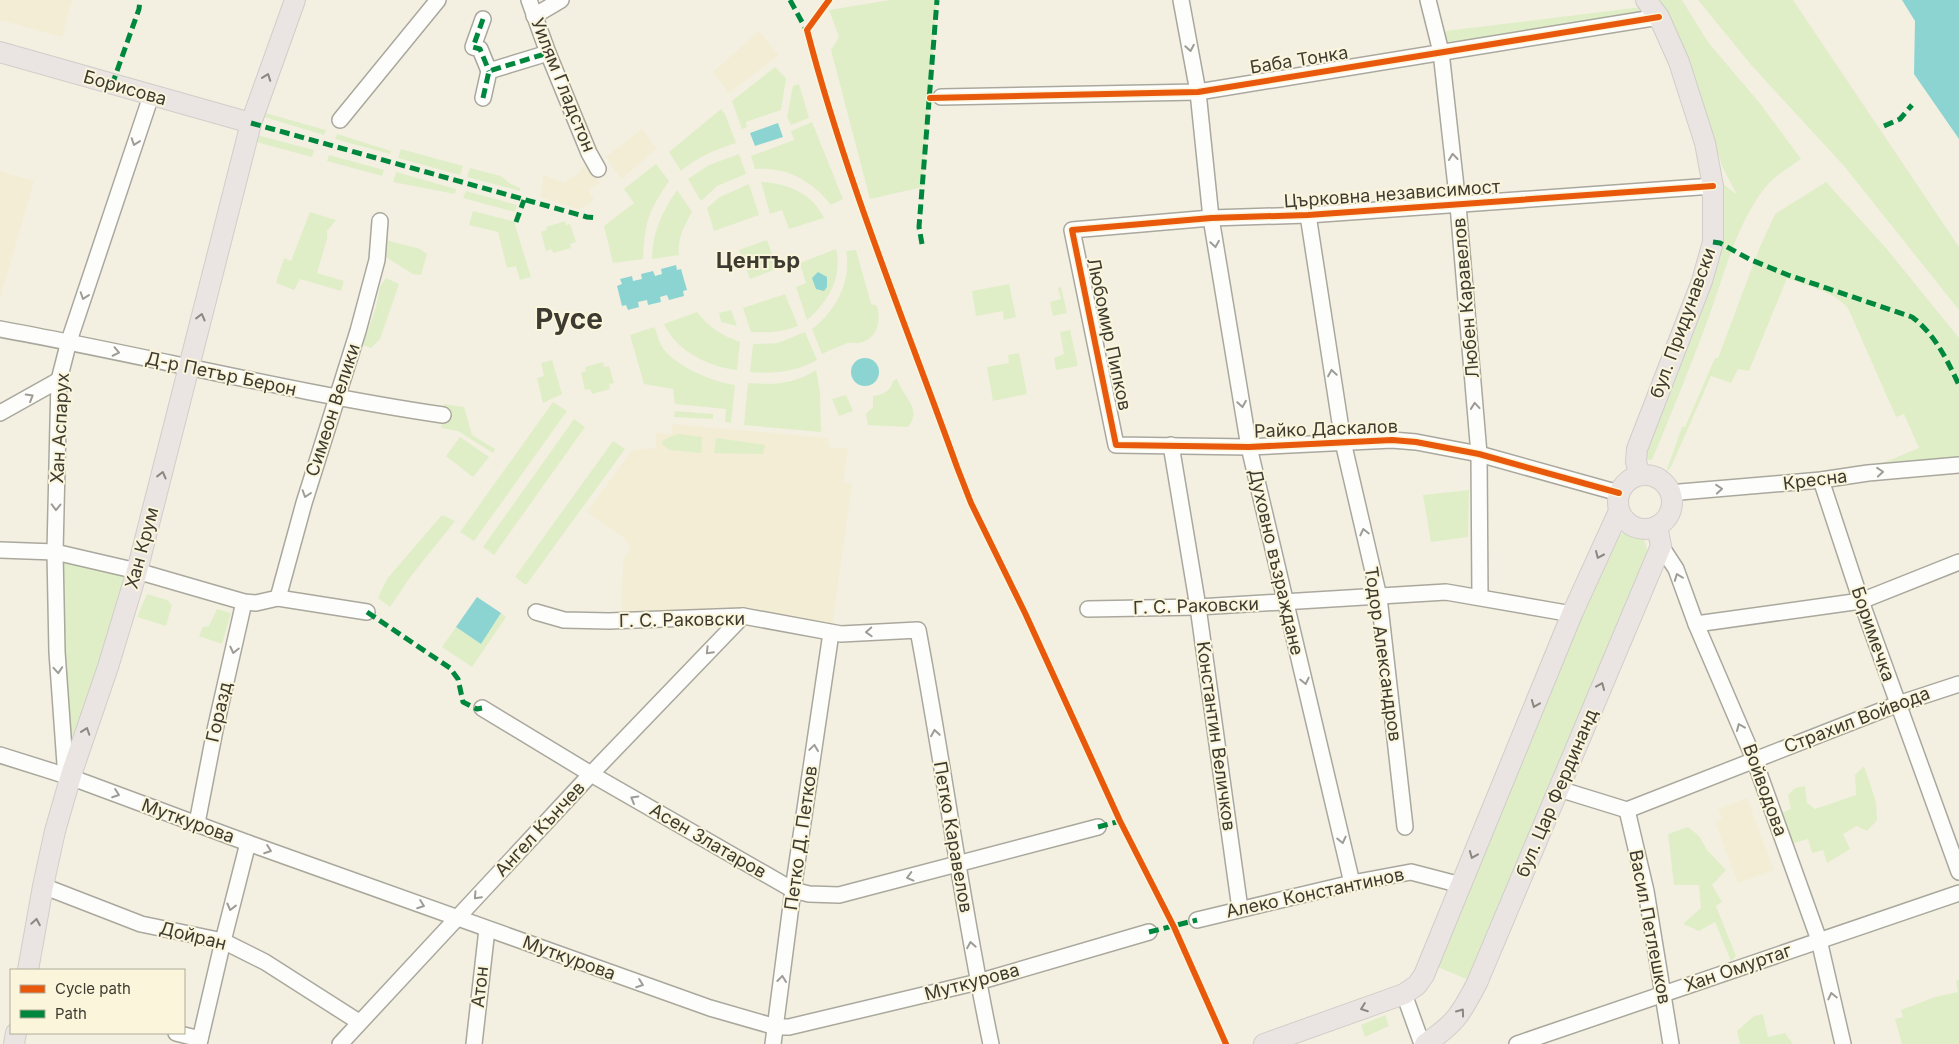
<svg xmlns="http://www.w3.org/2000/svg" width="1959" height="1044" font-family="Inter,sans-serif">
	<rect width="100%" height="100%" fill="#f3f0e2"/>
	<!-- built -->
	<g fill="#f2edd4">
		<polygon points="0,0 72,0 62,37 0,20"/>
		<polygon points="759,31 779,55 729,93 713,72"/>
		<polygon points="642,129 656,149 621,179 606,157"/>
		<polygon points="588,165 600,183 588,190 594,200 585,207 577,209 541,197 543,175 564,183 579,173 582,167"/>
		<polygon points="0,171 34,181 0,299"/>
		<polygon points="672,424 828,438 829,447 848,449 843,482 852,484 831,633 743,616 621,621 623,559 630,551 629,546 624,538 587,512 632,450 656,448 656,433 672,434"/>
		<polygon points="1747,798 1774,870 1738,883 1715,822 1722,819 1718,809"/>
	</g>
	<!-- green -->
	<g fill="#dfeec7">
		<polygon points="890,0 937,0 923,187 870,199 831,50 839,37 829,10"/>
		<path d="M1650,0H1682L1708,42L1762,106L1801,159C1787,169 1771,178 1761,193C1734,231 1723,279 1707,322C1690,368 1671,414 1652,460H1644L1646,439L1722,183L1737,195L1722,166L1703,105L1675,28L1662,5Z"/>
		<polygon points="1698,0 1793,0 1959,247 1959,310 1844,166 1752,66"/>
		<polygon points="1650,6 1657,15 1440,60 1437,32"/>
		<polygon points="775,67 786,78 781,110 746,122 747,127 742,129 732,101"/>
		<polygon points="799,84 809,118 791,125 787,117 793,86"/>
		<path d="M721,109L725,114L736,143C717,149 697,157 681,171L669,152Z"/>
		<polygon points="265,113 326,130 324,135 264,117"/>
		<path d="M812,122L843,199L831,205C811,180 787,167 755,169L751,156L794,140L791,131Z"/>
		<polygon points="337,134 391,151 390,154 335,139"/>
		<polygon points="257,135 314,150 312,157 256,142"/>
		<polygon points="401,149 463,166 460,175 398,158"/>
		<polygon points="739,154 746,174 717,186 701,201 688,179 709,165"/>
		<polygon points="329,155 384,170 382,176 327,161"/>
		<path d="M656,164L669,181C648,212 645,222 643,259L613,263L604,226L634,203L624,189Z"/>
		<polygon points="470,168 501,176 509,183 520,188 520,191 467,177"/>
		<polygon points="396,172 456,189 455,194 393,182"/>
		<path d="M761,182C787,183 812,193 824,218L789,229L782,210L770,214Z"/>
		<path d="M1826,182L1886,248L1959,338V465L1875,466L1919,448L1904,414L1896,417L1848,308C1833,291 1807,286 1787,278L1749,371L1738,369L1731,383L1711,376L1671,467L1666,472L1682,427H1685L1715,358H1718L1759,249L1775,214Z"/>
		<polygon points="749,184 759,215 714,231 707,208 720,197"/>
		<path d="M677,190L692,212C684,226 677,239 679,255L652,259C652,232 663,211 677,190Z"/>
		<polygon points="466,191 517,205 515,212 463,198"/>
		<polygon points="473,211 516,222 515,225 531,277 520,280 516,266 507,268 498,232 469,225"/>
		<polygon points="310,212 336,220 327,231 327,239 317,273 344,281 341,291 300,279 294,290 276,283 284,258 291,261"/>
		<polygon points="565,221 566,225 570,224 576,242 570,244 571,248 553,253 552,249 546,251 541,232 547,230 546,227"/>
		<polygon points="382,239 420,249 427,254 421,275 413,274 384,256"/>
		<polygon points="767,240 777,269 750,279 739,250"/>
		<path d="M836,249C843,277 828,302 807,320L796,287L806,283L800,263Z"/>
		<path d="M856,250L871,304L877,306C881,322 878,339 859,343C855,344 852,342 848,343C839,346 830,350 822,354L812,329C835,312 852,281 846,251Z"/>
		<polygon points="386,278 399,284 380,339 371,348 363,345 376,307 380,287"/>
		<polygon points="1009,284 1016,317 1004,320 1003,311 976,316 972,291"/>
		<polygon points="1061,287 1067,313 1053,316 1050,302 1061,299 1058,288"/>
		<path d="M785,294L798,326C782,332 768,333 751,332L743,308Z"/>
		<polygon points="731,310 737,326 721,322 719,313"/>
		<path d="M697,312C708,327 723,336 740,342L737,370C709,367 676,351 664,324Z"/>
		<path d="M654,327C657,332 658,339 661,345C673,366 713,382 735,385L731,423L725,422L726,409L675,404L673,389L644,384L630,335Z"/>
		<polygon points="1070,330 1078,366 1056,370 1054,358 1064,354 1060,332"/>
		<path d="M805,332L817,360C796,372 773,374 750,372L753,344L778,343Z"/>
		<polygon points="1019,353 1027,394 993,401 987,367 1009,363 1008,355"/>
		<polygon points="552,360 562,394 543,403 537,378 544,376 541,363"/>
		<polygon points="603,362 604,367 609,366 614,383 609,384 610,389 592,394 590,389 585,390 581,373 586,371 585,367"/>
		<path d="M816,370L820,392L821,432L744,425L748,383C774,385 794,384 816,370Z"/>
		<path d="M897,379C903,397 923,409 908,427L868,425L866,414L873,407V396C882,395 891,391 893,381Z"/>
		<polygon points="846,395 853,411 839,416 832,399"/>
		<polygon points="553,402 567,411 474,541 460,532"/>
		<polygon points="444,404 464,407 472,435 495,449 493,453 458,431 441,428"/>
		<polygon points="675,411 713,414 713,419 674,417"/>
		<polygon points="574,419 585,427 494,555 483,547"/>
		<polygon points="678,434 702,437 701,453 670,450 662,444 663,440"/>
		<polygon points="460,437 489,457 473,477 446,456"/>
		<polygon points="716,438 765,445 763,454 714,453"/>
		<polygon points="613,441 625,449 526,585 515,577"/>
		<polygon points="1469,490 1468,537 1431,542 1423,495"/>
		<polygon points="442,515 455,521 411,576 390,607 378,598 387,579"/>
		<polygon points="1627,532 1643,537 1648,552 1471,981 1433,965 1614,536"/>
		<polygon points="55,552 137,571 70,777"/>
		<polygon points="147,594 167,600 172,605 166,626 137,617"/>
		<polygon points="217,609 231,613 222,644 199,636 203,627 209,626"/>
		<polygon points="501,613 506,617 472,667 442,647 456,627 481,644"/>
		<polygon points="1864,766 1876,802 1877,820 1867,831 1857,826 1843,834 1850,849 1827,863 1823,850 1812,853 1808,839 1791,844 1781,813 1791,809 1788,795 1795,788 1805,786 1807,803 1815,809 1856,795 1855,775"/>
		<polygon points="1688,827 1699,836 1707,850 1726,870 1712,885 1722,902 1716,906 1736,956 1731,961 1715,922 1699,931 1683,924 1701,908 1699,885 1674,885 1668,834"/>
		<polygon points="1959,980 1959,1044 1902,1044 1895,1019 1903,1017 1901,1010 1935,997 1958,992 1956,981"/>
		<polygon points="1763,1014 1768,1037 1785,1033 1793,1044 1740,1044 1737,1031 1754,1016"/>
		<polygon points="1385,1015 1389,1026 1365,1037 1361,1025"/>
	</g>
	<!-- water -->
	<g fill="#8bd4d2">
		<polygon points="1902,0 1959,0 1959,139 1914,74 1915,21"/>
		<polygon points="778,123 783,137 755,146 750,133"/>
		<polygon points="676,265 677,270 681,269 687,290 683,291 684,296 669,300 667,295 660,297 661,302 648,305 647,300 638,302 639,307 628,310 626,305 622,306 617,286 622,284 620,279 632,276 633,281 642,279 641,274 653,271 655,276 662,274 661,269"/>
		<polygon points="818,272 827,277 827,287 824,291 816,289 812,278"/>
		<circle cx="865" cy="372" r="14"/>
		<polygon points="477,597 501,613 481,644 456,627"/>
	</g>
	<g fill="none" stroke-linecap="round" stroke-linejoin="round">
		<!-- minor casing -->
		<g stroke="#aaa89d" stroke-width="18">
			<g id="minor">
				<polyline points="529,0 548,53 589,153 598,169"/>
				<polyline points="1181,0 1198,92 1211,218 1249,447 1352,883"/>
				<polyline points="1428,0 1441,52 1458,205 1479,454 1480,597"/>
				<polyline points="534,16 561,0"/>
				<polyline points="483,19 473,47 480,49 489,71"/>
				<polyline points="941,97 1198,92 1659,17"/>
				<polyline points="483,98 489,71 548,53"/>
				<polyline points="340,120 438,0"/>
				<polyline points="1308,215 1343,442 1379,597 1405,827"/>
				<path d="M0,329C148,356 294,393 443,415"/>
				<polyline points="0,413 59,380"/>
				<polyline points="1171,445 1198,607 1240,909"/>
				<polyline points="1821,480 1861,601 1959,872"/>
				<polyline points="1619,493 1479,454 1416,442 1392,440 1249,447 1116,445 1072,230 1211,218 1308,215 1713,186"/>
				<polyline points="1671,495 1680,492 1821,480 1868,473 1959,465"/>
				<polyline points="1661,546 1676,569 1696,624 1754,759 1819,940 1843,1044"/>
				<polyline points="0,550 55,552 137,571 244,602 256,603 278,598 367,612"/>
				<polyline points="278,598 304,503 358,331 377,260 380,221"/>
				<polyline points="1088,609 1198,607 1446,592 1572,614"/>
				<path d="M536,612L564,620L609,621L743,616L841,634L918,630C944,768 962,907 991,1044"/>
				<polyline points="1696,624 1861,601 1959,562"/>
				<polyline points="482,708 591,774 793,890 809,894 839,895 1098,827"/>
				<polyline points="0,755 70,777 248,843 710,1008 776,1027 789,1027 978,982 1149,932"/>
				<polyline points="72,772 65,764 57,652 55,552 59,380 69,341 151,96"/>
				<polyline points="1559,789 1627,810 1898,704 1959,684"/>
				<polyline points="1627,810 1646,891 1671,1044"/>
				<polyline points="197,823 215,730 244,602"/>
				<polyline points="43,886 141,924 223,941 265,962 359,1022"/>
				<polyline points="1197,920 1352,883 1411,872 1461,885"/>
				<polyline points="1404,994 1422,1044"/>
				<polyline points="176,1033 200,1039"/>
				<polyline points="199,1044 223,941 248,843"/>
				<polyline points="340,1044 591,774 743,616"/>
				<polyline points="474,1044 487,929"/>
				<polyline points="773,1044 793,890 831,633"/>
				<polyline points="1517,1044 1959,893"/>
			</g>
		</g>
		<!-- major casing -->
		<g stroke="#d0cec8" stroke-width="22">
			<g id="major">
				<polyline points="0,52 251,123"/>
				<polyline points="1640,475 1636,462 1637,449 1702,281 1713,242 1713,186 1705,143 1679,62 1659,17 1646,0"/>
				<circle cx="1645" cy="502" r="27"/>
				<polyline points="28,970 43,886 55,831 72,772 108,667 137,571 251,123 295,0"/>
				<polyline points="14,1044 16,1033"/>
				<polyline points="1264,1044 1404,994 1417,985 1424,975 1572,614 1619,511"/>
				<path d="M1425,1044C1455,1024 1461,1014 1477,983L1661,546L1657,526"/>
			</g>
		</g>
		<!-- minor -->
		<use href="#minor" stroke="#fdfdfb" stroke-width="15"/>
		<!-- major -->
		<use href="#major" stroke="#eae4e3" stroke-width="20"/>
		<!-- quiet -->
		<g stroke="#00873e" stroke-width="5" stroke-dasharray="10 5" stroke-linecap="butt">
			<polyline points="790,0 808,33"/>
			<polyline points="483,19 473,47 480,49 489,71"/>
			<polyline points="112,85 139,9 140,0"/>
			<polyline points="483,98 489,71 548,53"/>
			<polyline points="251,123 587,217 597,218"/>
			<polyline points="1884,126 1900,119 1912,105"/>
			<polyline points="516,222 524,200"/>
			<path d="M1713,242L1720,243L1749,259L1788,275L1912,317C1935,334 1947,360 1959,385"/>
			<polyline points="922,244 919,227 937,0"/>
			<polyline points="367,612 450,668 458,679 463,702 477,709 482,708"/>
			<polyline points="1098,827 1120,821"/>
			<polyline points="1149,932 1197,920"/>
		</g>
		<!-- cycleway casing -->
		<g stroke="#faf5db" stroke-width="9">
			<g id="cycleway">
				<path d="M829,0L807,30C846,180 905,322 957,467L971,503L1025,613L1120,821L1174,927L1226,1044"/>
				<polyline points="930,98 1198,92 1659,17"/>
				<polyline points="1619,493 1479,454 1416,442 1392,440 1249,447 1116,445 1072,230 1211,218 1308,215 1713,186"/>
			</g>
		</g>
		<!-- cycleway -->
		<use href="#cycleway" stroke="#e8590c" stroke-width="6"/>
	</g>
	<!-- one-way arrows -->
	<defs><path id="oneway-chevron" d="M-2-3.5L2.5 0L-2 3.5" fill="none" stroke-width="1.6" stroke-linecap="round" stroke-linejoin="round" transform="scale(1.25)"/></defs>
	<g stroke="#9d9c96">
		<use href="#oneway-chevron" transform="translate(1190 48) rotate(80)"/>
		<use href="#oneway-chevron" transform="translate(135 142) rotate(109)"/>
		<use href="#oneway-chevron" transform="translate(1453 157) rotate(-96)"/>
		<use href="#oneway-chevron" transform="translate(1215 244) rotate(81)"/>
		<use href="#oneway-chevron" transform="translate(84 296) rotate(109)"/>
		<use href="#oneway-chevron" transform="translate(116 352) rotate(12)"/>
		<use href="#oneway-chevron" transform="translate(1332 373) rotate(-99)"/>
		<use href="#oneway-chevron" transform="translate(30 397) rotate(-30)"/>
		<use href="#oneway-chevron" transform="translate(1242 404) rotate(81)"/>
		<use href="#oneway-chevron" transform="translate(1475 406) rotate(-95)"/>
		<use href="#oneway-chevron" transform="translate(1880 472) rotate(-5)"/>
		<use href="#oneway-chevron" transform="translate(1719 489) rotate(-5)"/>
		<use href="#oneway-chevron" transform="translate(306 494) rotate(108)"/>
		<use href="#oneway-chevron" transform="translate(56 507) rotate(91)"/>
		<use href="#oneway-chevron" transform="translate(1364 532) rotate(-103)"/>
		<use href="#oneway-chevron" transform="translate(1678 577) rotate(-111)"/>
		<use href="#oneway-chevron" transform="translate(869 632) rotate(177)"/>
		<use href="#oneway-chevron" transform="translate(234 650) rotate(103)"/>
		<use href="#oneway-chevron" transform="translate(709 651) rotate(134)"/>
		<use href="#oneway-chevron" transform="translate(58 670) rotate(86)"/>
		<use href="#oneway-chevron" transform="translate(1305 681) rotate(77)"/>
		<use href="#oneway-chevron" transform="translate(1740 727) rotate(-113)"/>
		<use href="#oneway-chevron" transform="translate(935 733) rotate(-99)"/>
		<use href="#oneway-chevron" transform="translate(814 748) rotate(-82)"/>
		<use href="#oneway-chevron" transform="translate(116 794) rotate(20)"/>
		<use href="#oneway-chevron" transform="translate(634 799) rotate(-150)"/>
		<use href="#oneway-chevron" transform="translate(1342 840) rotate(77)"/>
		<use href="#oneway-chevron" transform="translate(268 850) rotate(20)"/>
		<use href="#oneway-chevron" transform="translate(910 877) rotate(165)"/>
		<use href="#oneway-chevron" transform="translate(477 896) rotate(133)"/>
		<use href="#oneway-chevron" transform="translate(421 905) rotate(20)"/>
		<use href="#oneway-chevron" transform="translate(231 907) rotate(104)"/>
		<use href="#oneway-chevron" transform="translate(971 945) rotate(-100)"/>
		<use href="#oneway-chevron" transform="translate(782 979) rotate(-83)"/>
		<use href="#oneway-chevron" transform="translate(640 984) rotate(20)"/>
		<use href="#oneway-chevron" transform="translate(1832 996) rotate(-103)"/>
	</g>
	<g stroke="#8b8781">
		<use href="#oneway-chevron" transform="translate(267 77) rotate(-70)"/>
		<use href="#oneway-chevron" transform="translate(201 317) rotate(-76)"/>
		<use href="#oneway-chevron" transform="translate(162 475) rotate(-76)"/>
		<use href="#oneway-chevron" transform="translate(1599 555) rotate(114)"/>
		<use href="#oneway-chevron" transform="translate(1601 686) rotate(-67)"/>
		<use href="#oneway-chevron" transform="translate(1535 704) rotate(112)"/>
		<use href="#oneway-chevron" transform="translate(86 731) rotate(-71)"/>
		<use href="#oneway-chevron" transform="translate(1473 855) rotate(112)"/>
		<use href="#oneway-chevron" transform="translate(36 922) rotate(-80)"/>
		<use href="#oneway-chevron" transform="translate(1364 1008) rotate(160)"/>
		<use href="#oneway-chevron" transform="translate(1461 1012) rotate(-54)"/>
	</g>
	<g text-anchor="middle" stroke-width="4" stroke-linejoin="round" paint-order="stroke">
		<!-- street labels -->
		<g font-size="18" fill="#3d3b31" stroke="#faf5db">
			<text transform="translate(1299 60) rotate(-9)" y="6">Баба Тонка</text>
			<text transform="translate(563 85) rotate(68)" y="6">Уилям Гладстон</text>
			<text transform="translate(125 88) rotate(16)" y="6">Борисова</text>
			<text transform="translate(1392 194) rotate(-4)" y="6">Църковна независимост</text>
			<text transform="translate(1466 298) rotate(-95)" y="6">Любен Каравелов</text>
			<text transform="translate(1683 323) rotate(-70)" y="6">бул. Придунавски</text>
			<text transform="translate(1109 334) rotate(78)" y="6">Любомир Пипков</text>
			<text transform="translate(221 374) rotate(12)" y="6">Д-р Петър Берон</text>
			<text transform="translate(333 410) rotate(-72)" y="6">Симеон Велики</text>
			<text transform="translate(60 428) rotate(-87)" y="6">Хан Аспарух</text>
			<text transform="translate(1326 429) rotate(-2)" y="6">Райко Даскалов</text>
			<text transform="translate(1815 480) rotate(-7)" y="6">Кресна</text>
			<text transform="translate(142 548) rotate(-75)" y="6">Хан Крум</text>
			<text transform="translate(1276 562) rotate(77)" y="6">Духовно възраждане</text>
			<text transform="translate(1196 606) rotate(-2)" y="6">Г. С. Раковски</text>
			<text transform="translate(682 620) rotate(-1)" y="6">Г. С. Раковски</text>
			<text transform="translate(1873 634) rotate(71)" y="6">Боримечка</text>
			<text transform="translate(1383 654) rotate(82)" y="6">Тодор Александров</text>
			<text transform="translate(219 712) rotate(-77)" y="6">Горазд</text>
			<text transform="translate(1857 720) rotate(-21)" y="6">Страхил Войвода</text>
			<text transform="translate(1216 736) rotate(82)" y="6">Константин Величков</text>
			<text transform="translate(1765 790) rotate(70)" y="6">Войводова</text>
			<text transform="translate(1557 793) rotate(-67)" y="6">бул. Цар Фердинанд</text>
			<text transform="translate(188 821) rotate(20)" y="6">Муткурова</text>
			<text transform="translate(540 829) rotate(-47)" y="6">Ангел Кънчев</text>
			<text transform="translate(953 837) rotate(80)" y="6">Петко Каравелов</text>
			<text transform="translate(801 838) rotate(-82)" y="6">Петко Д. Петков</text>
			<text transform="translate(708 841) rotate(30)" y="6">Асен Златаров</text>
			<text transform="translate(1315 893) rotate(-12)" y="6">Алеко Константинов</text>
			<text transform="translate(1650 927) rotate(79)" y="6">Васил Петлешков</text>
			<text transform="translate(193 936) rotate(14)" y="6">Дойран</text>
			<text transform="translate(569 958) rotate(20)" y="6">Муткурова</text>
			<text transform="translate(1738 968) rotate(-19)" y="6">Хан Омуртаг</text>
			<text transform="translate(972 982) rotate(-15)" y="6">Муткурова</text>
			<text transform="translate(480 987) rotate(-84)" y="6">Атон</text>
		</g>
		<!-- district labels -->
		<g font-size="22" font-weight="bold" fill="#3d3b31" stroke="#faf5db">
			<text x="758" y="268">Център</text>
		</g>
		<!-- town labels -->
		<g font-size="28" font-weight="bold" fill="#3d3b31" stroke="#faf5db">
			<text x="569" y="329">Русе</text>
		</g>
	</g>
	<!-- legend -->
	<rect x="10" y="969" width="175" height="65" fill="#faf5db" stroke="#aeab97"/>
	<rect x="20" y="985" width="25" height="8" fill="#e8590c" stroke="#aeab97"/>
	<text x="55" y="994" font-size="15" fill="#3d3b31">Cycle path</text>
	<rect x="20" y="1010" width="25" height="8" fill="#00873e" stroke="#aeab97"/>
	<text x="55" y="1019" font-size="15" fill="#3d3b31">Path</text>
</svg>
